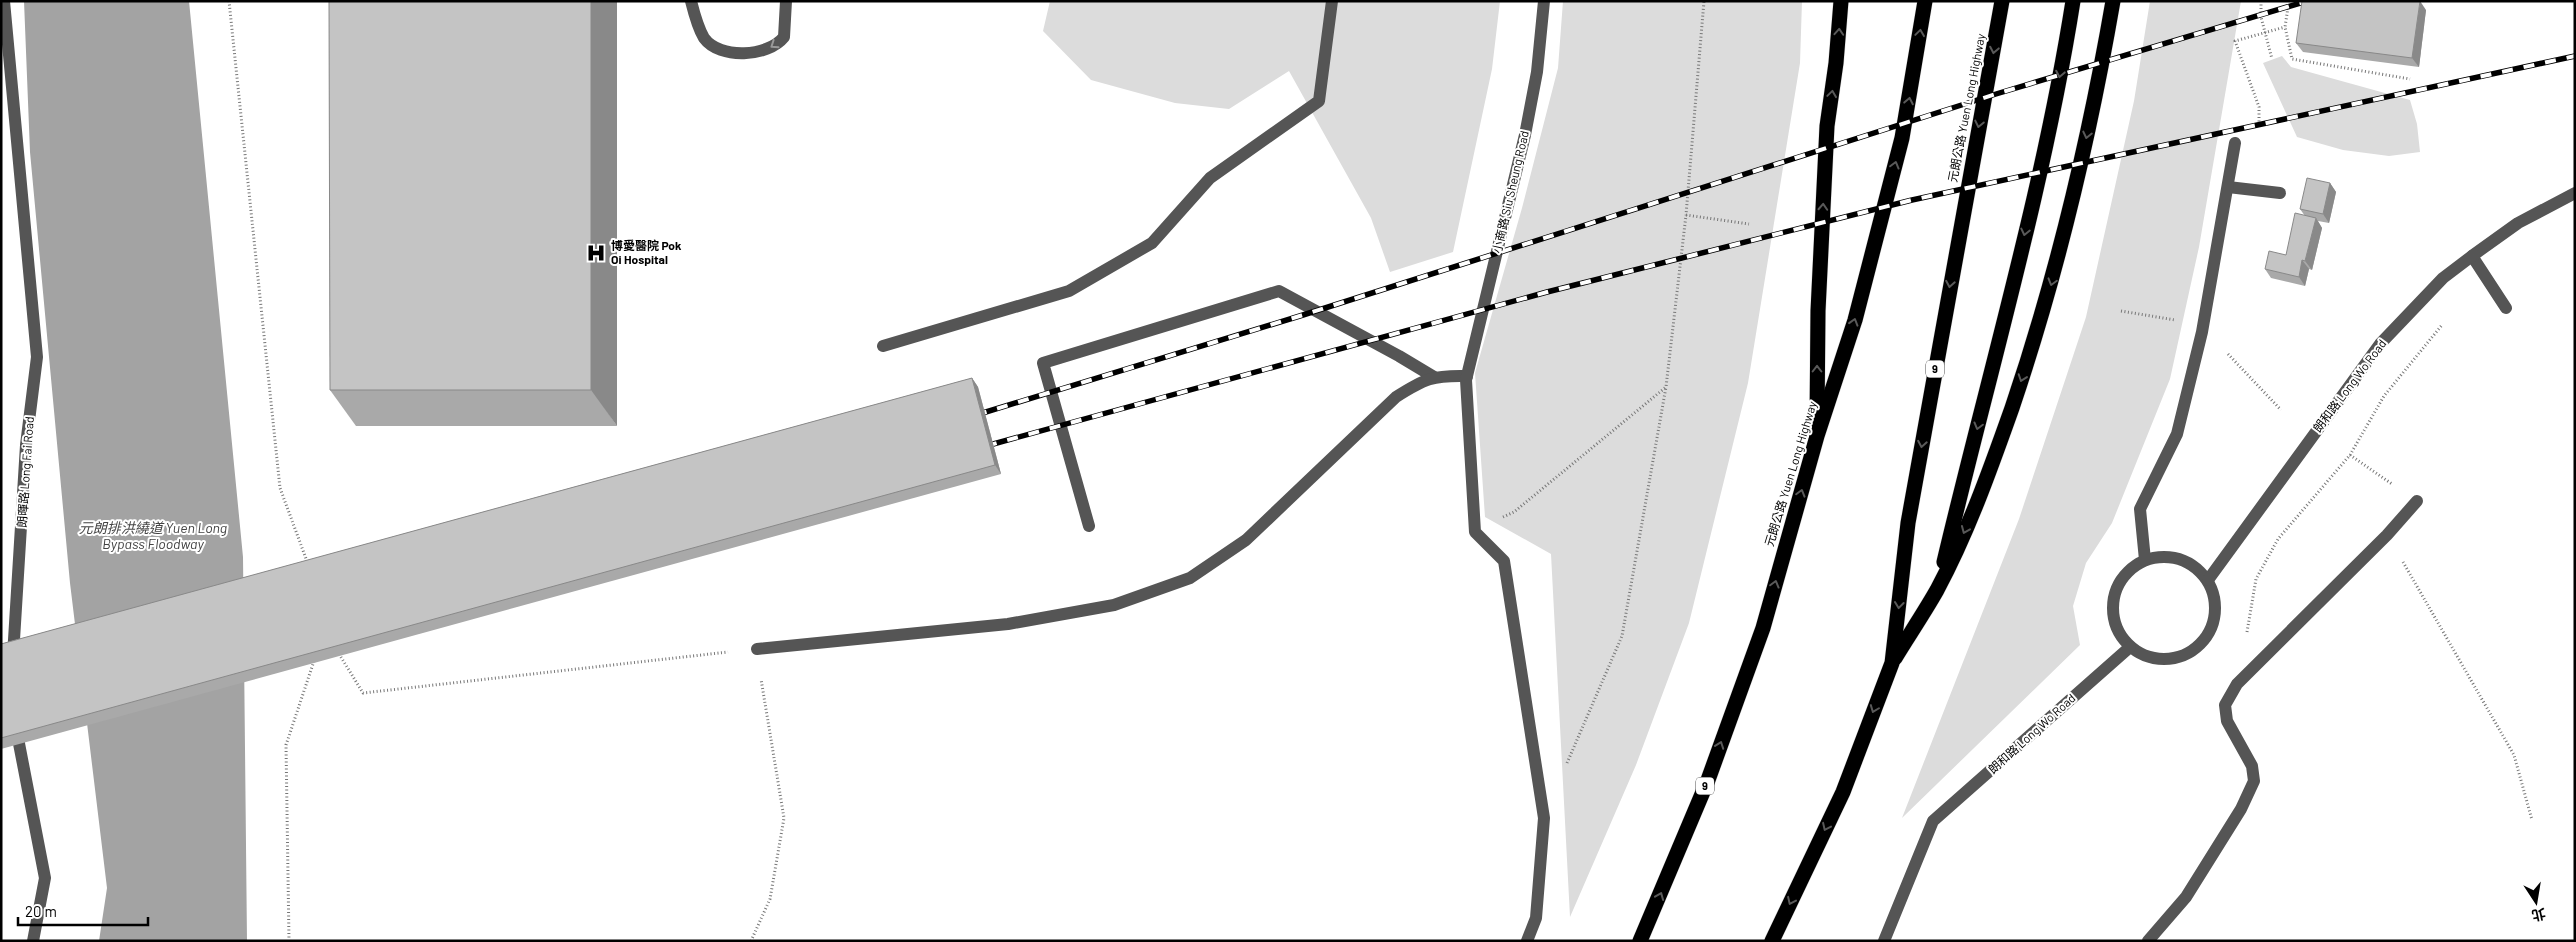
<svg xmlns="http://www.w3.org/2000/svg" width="2576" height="942" font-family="Barlow,'Noto Sans TC',sans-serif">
	<rect width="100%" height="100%" fill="#fff"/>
	<!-- green -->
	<g fill="#dcdcdc">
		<polygon points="1050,1 1500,1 1492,69 1453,252 1390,272 1371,218 1289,71 1229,109 1175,103 1091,80 1043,31"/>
		<polygon points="1563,1 1802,1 1800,63 1748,383 1689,623 1636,765 1570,917 1551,554 1485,517 1475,373 1522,208 1558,68"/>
		<polygon points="2150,1 2241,1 2199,247 2170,379 2112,523 2086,563 2073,606 2080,645 1902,818 2019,519 2086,317 2134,101"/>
		<polygon points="2282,56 2291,67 2410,100 2417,124 2420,152 2389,156 2343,150 2297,137 2263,63"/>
	</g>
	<!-- water -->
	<polygon fill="#a3a3a3" points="24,1 189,1 243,557 247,941 99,941 107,888 70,583 30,152"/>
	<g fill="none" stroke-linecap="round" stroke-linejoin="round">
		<!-- highway casing -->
		<g stroke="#dbdbdb" stroke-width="16">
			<g id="highway">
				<polyline points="1817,421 1818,311 1827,126 1836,63 1841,1"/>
				<path d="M1944,562C1988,376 2043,191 2073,1"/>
				<path d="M1895,658C1909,635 1924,613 1937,590C1968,532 1990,470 2012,408C2057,275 2089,140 2113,1"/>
				<polyline points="1640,941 1708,780 1763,628 1817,436 1855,320 1902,138 1925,1"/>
				<polyline points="1772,941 1843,792 1892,663 1908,523 2002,1"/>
			</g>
		</g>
		<!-- path -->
		<g stroke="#777" stroke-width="3" stroke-dasharray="1 2.5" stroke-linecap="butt">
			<polyline points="229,1 280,488 308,564"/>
			<polyline points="2261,1 2261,17 2272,59"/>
			<polyline points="2289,1 2285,27 2292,59 2410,79"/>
			<polyline points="2259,125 2259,107 2235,41 2285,27"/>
			<polyline points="1686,215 1749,224"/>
			<polyline points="2121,311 2175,320"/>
			<polyline points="2228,354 2281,410"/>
			<polyline points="2350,455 2392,484"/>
			<polyline points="1503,517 1514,512 1666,387 1686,215 1704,1"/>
			<polyline points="2403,562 2514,755 2532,820"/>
			<polyline points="2247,632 2256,579 2278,539 2350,455 2384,396 2442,325"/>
			<polyline points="339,654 363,693 728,652"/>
			<polyline points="1567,763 1622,636 1666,387"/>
			<polyline points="289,941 286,745 314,661"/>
			<polyline points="751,941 770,899 784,818 761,679"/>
		</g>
		<!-- minor -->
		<g stroke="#555" stroke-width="12">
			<polyline points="4,1 37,357 26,445 13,656"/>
			<path d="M691,1C694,13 698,28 704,38C720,60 768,57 784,37L786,1"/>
			<polyline points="2228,187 2280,193"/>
			<polyline points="2472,256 2506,308"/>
			<polyline points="883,346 1069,291 1152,243 1210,178 1319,101 1332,1"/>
			<polyline points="1089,526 1043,363 1279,291 1399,356 1434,377"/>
			<circle cx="2164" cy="608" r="51"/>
			<polyline points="2145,560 2140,509 2177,434 2202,332 2235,143"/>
			<polyline points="2208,580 2380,344 2443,278 2472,256 2518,223 2575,193"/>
			<path d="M757,649L1008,624L1114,605L1190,578L1246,540L1396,397C1424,379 1433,375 1467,376"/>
			<polyline points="16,728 45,878 33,941"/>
			<polyline points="1527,941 1536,918 1544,818 1504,561 1475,532 1466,380 1525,135 1537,72 1544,1"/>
			<polyline points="1884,941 1933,821 2130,647"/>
			<polyline points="2148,941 2186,897 2241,809 2254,781 2252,766 2227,721 2225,705 2237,684 2387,535 2417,501"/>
		</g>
		<!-- highway -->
		<use href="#highway" stroke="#000" stroke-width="15"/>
		<!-- rail casing -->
		<g stroke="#000" stroke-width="5.5">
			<g id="rail">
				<polyline points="976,415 1303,315 1996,94 2307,1"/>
				<polyline points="986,446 1547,292 1912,200 2575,56"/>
			</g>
		</g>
		<!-- rail -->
		<use href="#rail" stroke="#fff" stroke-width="4" stroke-dasharray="11" stroke-linecap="butt"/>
	</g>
	<!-- wall -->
	<g fill="#a9a9a9">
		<polygon points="329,1 617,426 356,426 330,390"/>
		<polygon points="2426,10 2419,67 2303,52 2296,43"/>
		<polygon points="2330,183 2336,192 2329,223 2318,221 2322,228 2312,270 2309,269 2305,286 2271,278 2265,269 2286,255 2305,216 2300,209"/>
		<polygon points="972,378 978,387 1001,474 1,749 1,644"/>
	</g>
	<!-- shaded-wall -->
	<g fill="#898989">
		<polygon points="591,1 617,1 617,426 591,390"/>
		<polygon points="2420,1 2426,10 2419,67 2412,58"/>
		<polygon points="2330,183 2336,192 2329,223 2323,214"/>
		<polygon points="2316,218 2322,228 2312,270 2305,261"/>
		<polygon points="2302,260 2309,269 2305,286 2299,277"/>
		<polygon points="972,378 978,387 1001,474 995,465"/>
	</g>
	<!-- building -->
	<g fill="#c4c4c4" stroke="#898989">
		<polygon points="329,1 591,1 591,390 330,390"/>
		<polygon points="2302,1 2420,1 2412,58 2296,43"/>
		<polygon points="2307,178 2330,183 2323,214 2300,209"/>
		<polygon points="2295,213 2316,218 2305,261 2302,260 2299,277 2265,269 2269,251 2286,255"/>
		<polygon points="972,378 995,465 1,738 1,644"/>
	</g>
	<!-- one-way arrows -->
	<defs><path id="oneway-chevron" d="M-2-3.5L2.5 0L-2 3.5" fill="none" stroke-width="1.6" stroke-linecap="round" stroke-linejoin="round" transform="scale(1.25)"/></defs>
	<g stroke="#595959">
		<use href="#oneway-chevron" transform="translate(1839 32) rotate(-86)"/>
		<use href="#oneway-chevron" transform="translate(1920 33) rotate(-82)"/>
		<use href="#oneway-chevron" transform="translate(1994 50) rotate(101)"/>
		<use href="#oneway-chevron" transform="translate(2060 74) rotate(101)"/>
		<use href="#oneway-chevron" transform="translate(1832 94) rotate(-82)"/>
		<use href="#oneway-chevron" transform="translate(1909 101) rotate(-79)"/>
		<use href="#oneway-chevron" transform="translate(1979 124) rotate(102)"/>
		<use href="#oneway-chevron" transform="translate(2087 135) rotate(103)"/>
		<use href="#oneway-chevron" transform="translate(1895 165) rotate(-75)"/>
		<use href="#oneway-chevron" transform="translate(1823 207) rotate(-87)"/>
		<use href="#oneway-chevron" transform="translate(2025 232) rotate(103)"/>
		<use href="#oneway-chevron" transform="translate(2052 282) rotate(106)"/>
		<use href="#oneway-chevron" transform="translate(1950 284) rotate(100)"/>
		<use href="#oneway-chevron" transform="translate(1854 322) rotate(-73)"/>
		<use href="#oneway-chevron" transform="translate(1817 369) rotate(-90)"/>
		<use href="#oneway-chevron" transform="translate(2022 378) rotate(109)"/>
		<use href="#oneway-chevron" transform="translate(1978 426) rotate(105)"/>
		<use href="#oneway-chevron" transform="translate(1922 444) rotate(100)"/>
		<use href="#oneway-chevron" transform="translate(1801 493) rotate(-74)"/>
		<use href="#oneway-chevron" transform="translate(1965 530) rotate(113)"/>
		<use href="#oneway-chevron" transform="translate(1775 584) rotate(-75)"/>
		<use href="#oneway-chevron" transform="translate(1899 605) rotate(97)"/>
		<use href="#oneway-chevron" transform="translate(1874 709) rotate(111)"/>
		<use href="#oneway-chevron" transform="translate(1720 745) rotate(-70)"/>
		<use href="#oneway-chevron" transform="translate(1826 827) rotate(115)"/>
		<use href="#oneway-chevron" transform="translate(1660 896) rotate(-68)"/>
		<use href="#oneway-chevron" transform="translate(1791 901) rotate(115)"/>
	</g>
	<use stroke="#999" href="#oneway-chevron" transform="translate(774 45) rotate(146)"/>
	<!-- icons -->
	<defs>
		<g id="hospital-bare" transform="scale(1.5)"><path d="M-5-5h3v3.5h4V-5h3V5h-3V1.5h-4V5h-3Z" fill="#000" stroke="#fff" stroke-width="2.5" paint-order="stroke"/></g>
	</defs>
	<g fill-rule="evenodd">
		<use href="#hospital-bare" x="596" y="253"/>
	</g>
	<g text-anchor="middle" stroke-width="4" stroke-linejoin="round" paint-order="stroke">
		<!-- shield labels -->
		<g fill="#fff" stroke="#4c4c4c" stroke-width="1">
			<rect x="1926" y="360.5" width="18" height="17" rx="4"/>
			<rect x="1696" y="777.5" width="18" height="17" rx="4"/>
		</g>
		<g font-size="11" font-weight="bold" fill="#000">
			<text x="1935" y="373">9</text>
			<text x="1705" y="790">9</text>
		</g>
		<!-- street labels -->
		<g font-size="12" fill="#000" stroke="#fff">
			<text transform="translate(1967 108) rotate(-79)" y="4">元朗公路 Yuen Long Highway</text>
			<text transform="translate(1511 192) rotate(-77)" y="4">小商路 Siu Sheung Road</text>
			<text transform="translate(2350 386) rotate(-53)" y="4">朗和路 Long Wo Road</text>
			<text transform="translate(26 472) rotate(-86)" y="4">朗暉路 Long Fai Road</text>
			<text transform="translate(1791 474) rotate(-73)" y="4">元朗公路 Yuen Long Highway</text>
			<text transform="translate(2032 734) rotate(-42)" y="4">朗和路 Long Wo Road</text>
		</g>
		<!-- poi labels -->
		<g font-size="12" font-weight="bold" fill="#000" stroke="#fff" text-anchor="start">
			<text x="611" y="250">博愛醫院 Pok<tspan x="611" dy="14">Oi Hospital</tspan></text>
		</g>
		<!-- water labels -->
		<g font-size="14" font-style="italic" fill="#444" stroke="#fff">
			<text x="153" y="533">元朗排洪繞道 Yuen Long<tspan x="153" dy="16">Bypass Floodway</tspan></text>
		</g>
	</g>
	<!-- border -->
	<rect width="2576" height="942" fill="none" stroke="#000000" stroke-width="5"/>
	<!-- north arrow -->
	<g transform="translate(2536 902) rotate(168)" stroke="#ffffff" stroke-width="4" paint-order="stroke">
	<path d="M0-4L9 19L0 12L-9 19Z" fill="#000000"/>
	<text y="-8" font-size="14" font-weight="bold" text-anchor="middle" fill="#000000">北</text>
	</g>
	<!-- scale -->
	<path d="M18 917v8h130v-8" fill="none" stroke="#000000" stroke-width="2.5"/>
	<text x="25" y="917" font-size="15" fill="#000000" stroke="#ffffff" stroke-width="4" paint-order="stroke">20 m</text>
</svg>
